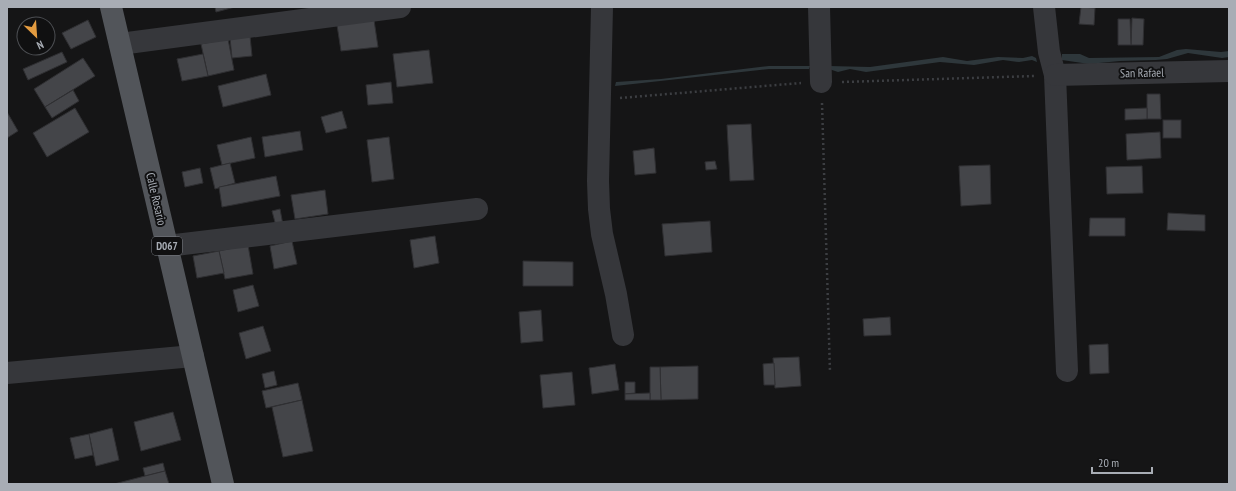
<svg xmlns="http://www.w3.org/2000/svg" width="1236" height="491" font-family="'PT Sans Narrow',sans-serif">
	<rect width="100%" height="100%" fill="#151516"/>
	<!-- water -->
	<g fill="#2e373b">
		<polygon points="1186,49 1221,52 1229,51 1229,57 1222,58 1188,53 1167,59 1156,60 1120,61 1089,64 1062,60 1062,54 1080,54 1089,58 1159,57 1177,50"/>
		<polygon points="1032,56 1036,58 1037,62 1032,60 1019,62 1003,60 974,65 940,62 866,72 850,69 838,72 829,69 829,66 870,67 943,57 967,61 998,57 1023,58"/>
		<polygon points="769,66 810,66 809,69 769,69 615,86 616,82 661,79"/>
	</g>
	<!-- building -->
	<g fill="#444549" stroke="#2f2f32">
		<polygon points="215,7 235,7 216,12"/>
		<polygon points="1081,7 1095,8 1094,25 1079,24"/>
		<polygon points="1132,18 1144,19 1143,45 1131,45"/>
		<polygon points="1118,19 1130,19 1131,45 1118,45"/>
		<polygon points="88,20 96,37 71,49 62,33"/>
		<polygon points="374,20 378,47 341,51 337,25"/>
		<polygon points="250,36 252,56 232,58 230,38"/>
		<polygon points="228,39 234,70 208,76 201,44"/>
		<polygon points="429,50 433,83 397,87 393,54"/>
		<polygon points="62,52 67,62 28,80 23,69"/>
		<polygon points="203,54 208,76 182,81 177,59"/>
		<polygon points="83,58 95,76 45,107 34,89"/>
		<polygon points="266,74 271,95 223,107 218,86"/>
		<polygon points="391,82 393,103 368,105 366,85"/>
		<polygon points="73,90 79,101 52,118 45,107"/>
		<polygon points="1147,94 1160,94 1161,119 1147,119"/>
		<polygon points="75,108 89,132 47,157 33,133"/>
		<polygon points="1147,108 1147,119 1125,120 1125,109"/>
		<polygon points="342,111 347,128 326,133 321,117"/>
		<polygon points="7,112 18,131 7,138"/>
		<rect x="1163" y="120" width="18" height="18"/>
		<polygon points="751,124 754,180 730,181 727,125"/>
		<polygon points="300,131 303,150 265,157 262,137"/>
		<polygon points="1160,132 1161,158 1127,160 1126,134"/>
		<polygon points="251,137 255,158 222,165 217,145"/>
		<polygon points="389,137 394,179 372,182 367,140"/>
		<polygon points="654,148 656,173 635,175 633,151"/>
		<polygon points="715,161 717,169 706,170 705,162"/>
		<polygon points="230,163 235,183 215,189 210,168"/>
		<polygon points="990,165 991,204 961,206 959,166"/>
		<polygon points="1142,166 1143,193 1107,194 1106,167"/>
		<polygon points="200,168 203,183 185,187 182,172"/>
		<polygon points="276,176 280,196 222,207 219,187"/>
		<polygon points="325,190 328,214 295,219 291,195"/>
		<polygon points="280,209 283,225 276,226 272,211"/>
		<polygon points="1168,213 1205,215 1205,231 1167,230"/>
		<polygon points="1090,218 1125,218 1125,236 1089,236"/>
		<polygon points="710,221 712,252 665,256 662,224"/>
		<polygon points="435,236 439,263 414,268 410,240"/>
		<polygon points="292,241 297,264 274,269 270,246"/>
		<polygon points="248,245 253,274 225,279 219,251"/>
		<polygon points="219,251 224,273 197,278 193,256"/>
		<polygon points="523,261 573,262 573,286 523,286"/>
		<polygon points="253,285 259,306 238,312 233,290"/>
		<polygon points="541,310 543,341 521,343 519,312"/>
		<polygon points="890,317 891,335 864,336 863,319"/>
		<polygon points="263,326 271,351 246,359 239,333"/>
		<polygon points="1108,344 1109,373 1090,374 1089,345"/>
		<polygon points="799,357 801,386 775,388 773,358"/>
		<polygon points="774,363 775,385 764,385 763,364"/>
		<polygon points="615,364 619,390 592,394 589,368"/>
		<polygon points="698,366 698,399 661,400 660,367"/>
		<polygon points="650,367 660,367 661,400 650,400"/>
		<polygon points="274,371 277,385 265,388 262,374"/>
		<polygon points="572,372 575,405 543,408 540,375"/>
		<polygon points="625,382 635,382 635,393 625,394"/>
		<polygon points="298,383 302,400 266,408 262,391"/>
		<polygon points="650,393 650,400 625,400 625,394"/>
		<polygon points="302,400 313,451 283,457 272,407"/>
		<polygon points="173,412 181,440 141,451 134,422"/>
		<polygon points="112,428 119,460 96,466 89,434"/>
		<polygon points="89,434 93,455 75,459 70,438"/>
		<polygon points="163,463 165,471 145,476 143,468"/>
		<polygon points="165,471 169,484 114,484 145,476"/>
	</g>
	<g fill="none" stroke-linecap="round" stroke-linejoin="round">
		<!-- path -->
		<g stroke="#3c3e42" stroke-width="2.5" stroke-dasharray="2 3" stroke-linecap="butt">
			<polyline points="842,82 1035,76"/>
			<polyline points="620,98 801,83"/>
			<polyline points="822,103 830,372"/>
		</g>
		<!-- minor -->
		<g stroke="#36373b" stroke-width="22">
			<polyline points="602,7 598,181 599,209 602,234 616,294 623,335"/>
			<polyline points="819,7 821,82"/>
			<polyline points="1044,7 1049,52 1055,75 1067,371"/>
			<polyline points="120,44 400,7"/>
			<polyline points="1055,75 1229,71"/>
			<polyline points="167,246 477,209"/>
			<polyline points="7,373 193,356"/>
		</g>
		<!-- major -->
		<polyline stroke="#52555a" stroke-width="22" points="111,7 223,484"/>
	</g>
	<g text-anchor="middle" stroke-width="4" stroke-linejoin="round" paint-order="stroke">
		<!-- shield labels -->
		<rect fill="#101011" stroke="#7a7e84" stroke-width="1" x="152" y="237" width="30" height="18" rx="3"/>
		<g font-size="11" font-weight="bold" fill="#a8adb5">
			<text x="167" y="250">D067</text>
		</g>
		<!-- street labels -->
		<g font-size="12" fill="#a8adb5" stroke="#101011">
			<text transform="translate(1142 73) rotate(-1)" y="4">San Rafael</text>
			<text transform="translate(156 199) rotate(77)" y="4">Calle Rosario</text>
		</g>
	</g>
	<!-- border -->
	<rect width="1236" height="491" fill="none" stroke="#a8adb5" stroke-width="16"/>
	<!-- north arrow -->
	<g transform="translate(36 36) rotate(155)"><circle r="19" fill="#101011" stroke="#4d4f53"/>
	<path d="M0-3L7 15L0 10L-7 15Z" fill="#e39b40"/>
	<text y="-6" font-size="11" font-weight="bold" text-anchor="middle" fill="#a8adb5">N</text>
	</g>
	<!-- scale -->
	<path d="M1092 467v6h60v-6" fill="none" stroke="#a8adb5" stroke-width="2"/>
	<text x="1098" y="467" font-size="12" fill="#a8adb5" stroke="#101011" stroke-width="3" paint-order="stroke">20 m</text>
</svg>
